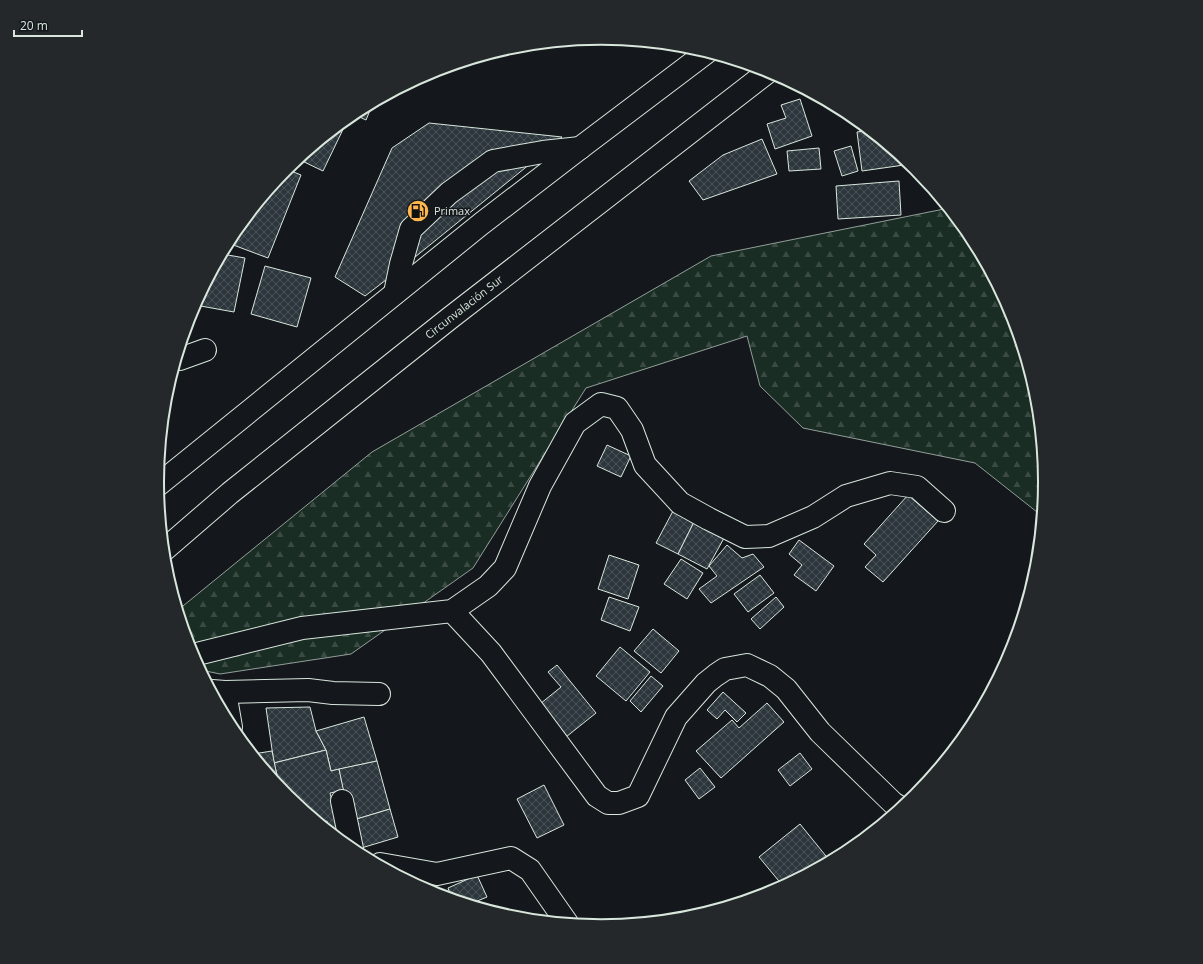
<svg xmlns="http://www.w3.org/2000/svg" width="1203" height="964" font-family="'Open Sans',sans-serif">
	<defs>
		<pattern id="forest-firs" width="22" height="20" patternUnits="userSpaceOnUse"><rect width="22" height="20" fill="#1a2d24"/><path d="M5 1l3.5 6h-7zM16 11l3.5 6h-7z" fill="#3b4b43"/></pattern>
		<pattern id="building-cross-hatch" width="8" height="8" patternUnits="userSpaceOnUse"><rect width="8" height="8" fill="#2c363c"/><path d="M0 0l8 8M0 8l8-8" fill="none" stroke="#4a5358"/></pattern>
	</defs>
	<rect width="100%" height="100%" fill="#14181c"/>
	<!-- forest -->
	<polygon fill="url(#forest-firs)" stroke="#939e99" points="949,208 971,236 1012,312 1037,396 1045,482 1042,516 975,463 803,428 760,386 747,336 586,388 473,568 351,654 220,674 201,670 191,652 178,610 372,452 711,256"/>
	<!-- building -->
	<g fill="url(#building-cross-hatch)" stroke="#d8e6dc">
		<polygon points="800,99 812,136 775,149 767,124 786,118 781,105"/>
		<polygon points="373,103 366,120 353,114 355,113"/>
		<polygon points="837,107 848,113 842,116"/>
		<polygon points="348,119 323,171 298,159"/>
		<polygon points="429,123 562,137 546,151 399,270 365,296 335,277 392,148"/>
		<polygon points="869,130 911,164 862,171 857,132"/>
		<polygon points="762,139 777,174 703,200 689,181 723,155"/>
		<polygon points="851,146 858,171 842,176 834,151"/>
		<polygon points="819,148 821,169 789,171 787,151"/>
		<polygon points="286,169 301,175 268,258 228,243 232,235"/>
		<polygon points="899,181 901,215 838,219 836,186"/>
		<polygon points="222,254 245,258 234,312 195,305"/>
		<polygon points="265,266 311,278 297,327 251,314"/>
		<polygon points="607,445 631,456 621,477 597,466"/>
		<polygon points="908,495 938,521 883,582 865,567 876,555 864,544"/>
		<polygon points="673,511 694,522 678,554 656,543"/>
		<polygon points="694,522 724,538 707,569 678,554"/>
		<polygon points="799,540 834,566 816,591 794,575 802,565 789,554"/>
		<polygon points="727,545 742,558 753,554 764,567 711,603 699,589 717,576 709,566"/>
		<polygon points="609,555 639,565 628,599 598,589"/>
		<polygon points="681,559 703,573 687,599 664,584"/>
		<polygon points="760,575 774,593 748,612 734,594"/>
		<polygon points="609,597 639,607 630,631 601,620"/>
		<polygon points="776,597 784,607 760,629 751,619"/>
		<polygon points="653,629 679,651 661,673 634,651"/>
		<polygon points="620,647 650,672 626,701 596,676"/>
		<polygon points="557,665 596,713 566,737 540,704 561,687 548,672"/>
		<polygon points="651,676 663,686 641,712 630,701"/>
		<polygon points="723,692 746,713 737,722 725,710 717,719 707,710"/>
		<polygon points="767,703 784,722 721,778 696,751 732,720 739,728"/>
		<polygon points="310,707 316,731 326,750 274,763 266,708"/>
		<polygon points="364,717 377,761 331,771 326,750 316,731"/>
		<polygon points="957,740 960,742 951,753"/>
		<polygon points="326,750 331,771 339,769 344,790 330,793 342,841 329,830 327,821 320,823 287,796 280,786 274,763"/>
		<polygon points="272,751 278,781 276,781 253,754"/>
		<polygon points="800,753 812,769 790,786 778,770"/>
		<polygon points="377,761 390,809 350,821 339,769"/>
		<polygon points="700,768 715,787 699,799 685,780"/>
		<polygon points="544,785 564,825 537,838 517,799"/>
		<polygon points="390,809 398,837 358,849 350,821"/>
		<polygon points="800,824 830,861 783,886 759,857"/>
		<polygon points="477,875 487,897 470,904 452,899 448,888"/>
	</g>
	<g fill="none" stroke-linecap="round" stroke-linejoin="round">
		<!-- minor casing -->
		<g stroke="#d8e6dc" stroke-width="24">
			<g id="minor">
				<polyline points="395,293 401,264 411,229 449,193 493,161 543,152 580,148"/>
				<polyline points="177,359 180,359 205,350"/>
				<polyline points="452,611 491,653 597,796 608,803 619,803 638,796 676,717 706,683 716,675 725,669 747,665 770,676 786,689 820,732 893,803 901,808"/>
				<polyline points="193,655 302,628 452,611 488,586 505,568 540,486 575,423 601,404 617,408 632,430 645,465 680,503 709,519 745,537 769,536 813,517 846,496 890,483 917,487 944,511"/>
				<polyline points="212,691 225,692 308,690 333,693 379,694"/>
				<polyline points="225,692 231,727"/>
				<polyline points="342,801 352,849"/>
				<polyline points="380,864 437,874 511,858 530,870 567,923"/>
			</g>
		</g>
		<!-- highway casing -->
		<g stroke="#d8e6dc" stroke-width="24">
			<g id="highway">
				<polyline points="158,485 481,224 580,148 707,52"/>
				<polyline points="164,550 230,493 450,318 769,71"/>
			</g>
		</g>
		<!-- minor -->
		<use href="#minor" stroke="#14181c" stroke-width="22"/>
		<!-- highway -->
		<use href="#highway" stroke="#14181c" stroke-width="22"/>
	</g>
	<!-- icons -->
	<defs>
		<g id="fuel-disc" transform="scale(1.15)"><circle r="9.5" fill="#ffb74d" stroke="#14181c"/><path d="M-5.5-6h7V0h2V4h1.3V-2.5L3-4.5l.8-.8L6-3V5H2.5V1h-1V6h-7ZM-4.2-4.7v3.2H.2V-4.7Z" fill="#111"/></g>
	</defs>
	<g fill-rule="evenodd">
		<use href="#fuel-disc" x="418" y="211"/>
	</g>
	<g text-anchor="middle" stroke-width="3" stroke-linejoin="round" paint-order="stroke">
		<!-- poi labels -->
		<g font-size="11" fill="#d8e6dc" stroke="#14181c" text-anchor="start">
			<text x="434" y="215">Primax</text>
		</g>
		<!-- street labels -->
		<g font-size="11" fill="#d8e6dc" stroke="#14181c">
			<text transform="translate(464 307) rotate(-38)" y="4">Circunvalación Sur</text>
		</g>
	</g>
	<!-- crop -->
	<path d="M0 0H1203V964H0ZM164 482a437 437 0 1 1 874 0a437 437 0 1 1-874 0Z" fill="#24282b" fill-rule="evenodd"/>
	<path fill="none" stroke="#d8e6dc" stroke-width="2" d="M164 482a437 437 0 1 1 874 0a437 437 0 1 1-874 0Z"/>
	<!-- scale -->
	<path d="M14 30v6h68v-6" fill="none" stroke="#d8e6dc" stroke-width="2"/>
	<text x="20" y="30" font-size="12" fill="#d8e6dc" stroke="#14181c" stroke-width="3" paint-order="stroke">20 m</text>
</svg>
